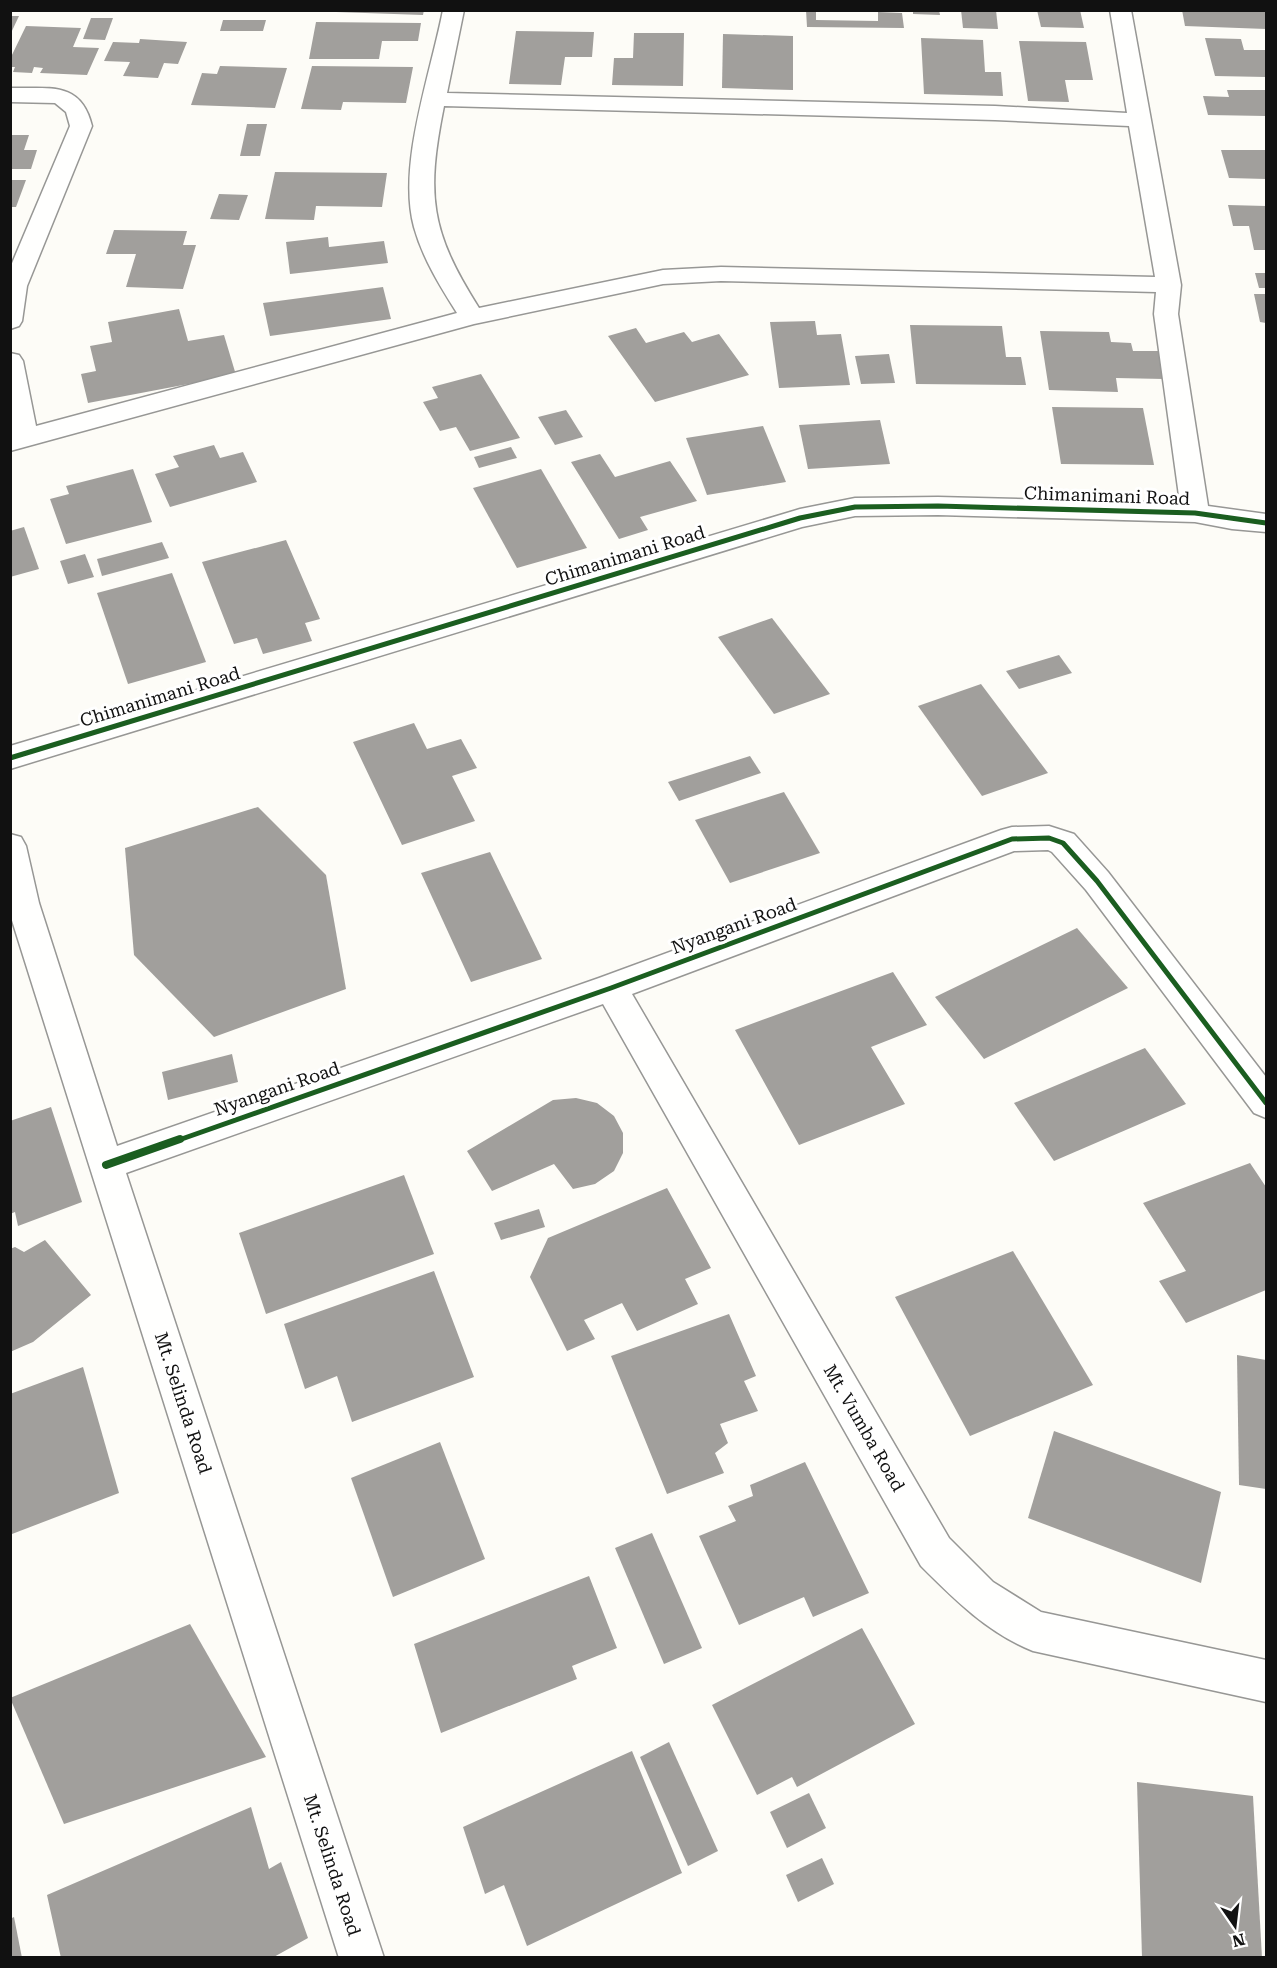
<svg xmlns="http://www.w3.org/2000/svg" width="1277" height="1968" font-family="'Roboto Serif',serif">
	<rect width="100%" height="100%" fill="#fdfcf7"/>
	<!-- building -->
	<g fill="#a19f9c">
		<polygon points="336,10 424,10 423,15 336,12"/>
		<polygon points="806,10 816,10 816,20 878,21 878,12 902,13 904,28 807,27"/>
		<polygon points="913,10 939,10 940,15 913,14"/>
		<polygon points="961,10 996,10 998,29 963,28"/>
		<polygon points="1037,10 1080,10 1084,28 1041,27"/>
		<polygon points="1182,10 1266,10 1266,29 1185,26"/>
		<polygon points="10,16 19,16 10,35"/>
		<polygon points="91,18 113,18 105,40 83,39"/>
		<polygon points="223,20 266,20 263,31 220,31"/>
		<polygon points="316,22 421,23 418,41 382,41 379,59 309,59"/>
		<polygon points="26,26 81,28 73,47 99,48 87,75 40,73 43,68 34,67 32,73 13,72 15,67 10,67 10,59"/>
		<polygon points="516,31 594,32 592,57 565,57 561,85 509,84"/>
		<polygon points="634,33 684,33 683,86 612,85 614,58 633,58"/>
		<polygon points="723,34 793,36 793,90 722,88"/>
		<polygon points="921,38 983,40 985,72 1001,72 1003,96 924,94"/>
		<polygon points="1205,38 1241,39 1244,50 1266,50 1266,77 1215,76"/>
		<polygon points="140,39 187,42 178,64 164,63 158,78 123,76 130,62 104,61 113,42 139,43"/>
		<polygon points="1019,41 1086,42 1093,80 1065,80 1069,102 1028,101"/>
		<polygon points="220,66 287,68 275,108 191,105 202,73 217,74"/>
		<polygon points="312,66 413,67 406,103 343,102 341,110 301,109"/>
		<polygon points="1227,90 1266,90 1266,116 1208,115 1203,96 1229,97"/>
		<polygon points="247,124 267,124 260,156 240,156"/>
		<polygon points="10,135 29,135 24,150 37,150 31,169 10,169"/>
		<polygon points="1221,150 1266,150 1266,179 1229,178"/>
		<polygon points="275,172 387,173 382,207 316,206 314,220 265,219"/>
		<polygon points="10,180 26,180 16,207 10,207"/>
		<polygon points="219,194 248,195 239,220 210,219"/>
		<polygon points="1228,205 1266,206 1266,250 1254,250 1249,226 1233,226"/>
		<polygon points="114,230 187,231 183,245 196,245 183,289 126,287 136,254 106,254"/>
		<polygon points="328,237 329,247 384,241 388,263 290,274 286,242"/>
		<polygon points="1255,273 1266,273 1266,288 1259,288"/>
		<polygon points="383,287 391,319 270,336 263,303"/>
		<polygon points="1254,294 1266,294 1266,323 1260,322"/>
		<polygon points="179,309 188,341 224,335 236,375 88,403 81,374 96,371 90,346 112,342 108,322"/>
		<polygon points="815,321 817,335 841,334 850,385 779,388 770,322"/>
		<polygon points="910,325 1002,326 1006,357 1021,357 1026,385 916,384"/>
		<polygon points="636,328 646,343 684,332 692,342 719,334 749,375 655,402 608,336"/>
		<polygon points="1040,331 1109,332 1111,342 1131,343 1133,351 1158,351 1164,379 1116,378 1118,392 1049,390"/>
		<polygon points="889,354 895,383 861,384 855,356"/>
		<polygon points="481,374 520,438 470,451 456,427 440,431 423,402 438,398 432,387"/>
		<polygon points="1052,407 1143,408 1154,465 1061,464"/>
		<polygon points="566,410 583,437 555,445 538,417"/>
		<polygon points="880,420 890,464 808,469 799,425"/>
		<polygon points="763,426 786,482 707,495 686,438"/>
		<polygon points="214,445 220,458 243,452 257,482 170,507 155,474 179,467 173,456"/>
		<polygon points="511,447 517,458 479,468 474,457"/>
		<polygon points="600,454 615,477 670,461 697,501 640,517 648,530 619,539 571,462"/>
		<polygon points="133,469 152,522 66,544 50,499 69,494 66,486"/>
		<polygon points="541,469 587,548 517,568 473,488"/>
		<polygon points="24,527 39,569 10,577 10,531"/>
		<polygon points="286,540 320,619 305,623 312,641 263,654 257,638 234,644 202,562"/>
		<polygon points="162,542 169,558 102,576 97,559"/>
		<polygon points="85,554 94,577 68,584 60,561"/>
		<polygon points="172,573 206,662 128,684 97,593"/>
		<polygon points="772,618 830,694 774,714 718,637"/>
		<polygon points="1059,655 1072,673 1019,689 1006,671"/>
		<polygon points="981,684 1048,773 982,796 918,706"/>
		<polygon points="414,723 427,749 461,739 477,768 452,776 475,821 402,845 353,742"/>
		<polygon points="750,756 761,773 679,801 668,782"/>
		<polygon points="784,792 820,853 730,883 695,820"/>
		<polygon points="258,807 326,875 346,989 214,1037 134,955 125,848"/>
		<polygon points="490,852 542,959 471,982 421,873"/>
		<polygon points="1077,928 1128,988 984,1059 935,997"/>
		<polygon points="893,972 927,1025 871,1047 905,1104 799,1145 735,1030"/>
		<polygon points="1145,1048 1186,1104 1054,1161 1014,1103"/>
		<polygon points="232,1054 238,1082 168,1100 162,1072"/>
		<polygon points="576,1098 597,1103 614,1116 623,1133 623,1153 614,1171 595,1184 573,1189 554,1164 492,1191 467,1151 553,1100"/>
		<polygon points="51,1107 82,1202 18,1226 15,1212 10,1214 10,1121"/>
		<polygon points="1250,1163 1266,1187 1266,1290 1186,1323 1159,1281 1186,1271 1143,1203"/>
		<polygon points="404,1175 434,1254 266,1314 239,1233"/>
		<polygon points="667,1188 711,1268 685,1279 698,1304 637,1331 622,1303 584,1320 595,1339 567,1351 530,1277 548,1238"/>
		<polygon points="539,1209 545,1227 501,1240 494,1223"/>
		<polygon points="45,1240 91,1295 33,1342 10,1352 10,1249 15,1247 24,1252"/>
		<polygon points="1013,1251 1093,1385 970,1436 895,1297"/>
		<polygon points="434,1271 474,1377 352,1422 337,1376 305,1389 284,1324"/>
		<polygon points="729,1314 756,1376 744,1381 758,1411 720,1424 728,1443 715,1453 724,1473 667,1494 611,1356"/>
		<polygon points="1237,1355 1266,1360 1266,1489 1239,1485"/>
		<polygon points="83,1367 119,1493 12,1534 10,1394"/>
		<polygon points="1054,1431 1221,1492 1201,1583 1028,1518"/>
		<polygon points="440,1442 485,1559 393,1597 351,1478"/>
		<polygon points="805,1462 869,1593 813,1617 804,1597 739,1625 699,1536 736,1521 728,1506 753,1496 750,1485"/>
		<polygon points="652,1533 702,1648 664,1664 615,1548"/>
		<polygon points="589,1576 617,1648 572,1666 577,1679 441,1733 414,1644"/>
		<polygon points="190,1624 266,1757 64,1824 10,1698"/>
		<polygon points="862,1628 915,1724 797,1787 792,1777 757,1795 712,1705"/>
		<polygon points="669,1742 718,1851 688,1866 640,1757"/>
		<polygon points="632,1751 682,1873 527,1946 504,1885 485,1894 463,1827"/>
		<polygon points="1137,1782 1253,1796 1262,1958 1142,1958"/>
		<polygon points="809,1793 826,1828 787,1848 770,1812"/>
		<polygon points="251,1807 269,1869 281,1862 308,1938 272,1958 61,1958 47,1895"/>
		<polygon points="822,1858 834,1884 798,1902 786,1875"/>
		<polygon points="14,1917 22,1958 10,1958 10,1919"/>
	</g>
	<g fill="none" stroke-linecap="round" stroke-linejoin="round">
		<!-- minor casing -->
		<g stroke="#979795" stroke-width="3">
			<g id="minor">
				<path d="M443,10H464L447,93L995,106L1127,113L1110,10H1131L1181,285L1178,314L1208,506L1266,514V532L1232,529L1195,522L938,515L855,516L802,527L10,769V746L800,509L855,498L938,497L1180,503L1154,314L1156,292L721,281L663,284L474,324L10,451V353L19,355L23,361L36,426L457,313C440,286 423,259 414,227C397,165 431,73 443,10ZM444,106L995,120L1129,126L1155,277L721,267L663,270L479,308C430,231 426,195 444,106Z"/>
				<path d="M10,88C49,89 81,80 92,126L27,286L22,321L19,326L10,329V268L70,126L66,112L55,103L10,102Z"/>
				<path d="M1049,826L1074,834L1108,872L1266,1077V1118L1254,1113L1086,890L1052,852L1048,850L1014,851L632,994L949,1538L993,1582L1041,1612L1266,1660V1702L1033,1651C988,1633 955,1600 921,1566L603,1004L126,1173L384,1958H339L10,914V834L21,837L26,846L39,903L117,1146L599,978L1001,830L1012,827Z"/>
			</g>
		</g>
		<!-- minor -->
		<use href="#minor" fill="#fffffe" fill-rule="evenodd"/>
		<!-- cycleway-far1 casing -->
		<g stroke="#fff" stroke-width="9">
			<g id="cycleway-far1">
				<polyline points="10,758 800,518 855,507 938,506 1195,513 1266,523"/>
				<polyline points="176,1141 611,988 1012,839 1049,838 1063,843 1097,881 1266,1103"/>
			</g>
		</g>
		<!-- cycleway casing -->
		<g stroke="#fff" stroke-width="11">
			<polyline id="cycleway" points="106,1165 180,1139"/>
		</g>
		<!-- cycleway-far1 -->
		<use href="#cycleway-far1" stroke="#1b5e20" stroke-width="5"/>
		<!-- cycleway -->
		<use href="#cycleway" stroke="#1b5e20" stroke-width="8"/>
	</g>
	<g text-anchor="middle" stroke-width="6" stroke-linejoin="round" paint-order="stroke">
		<!-- street labels -->
		<g font-size="18" fill="#111" stroke="#fff">
			<text transform="translate(1107 496) rotate(2)" y="6">Chimanimani Road</text>
			<text transform="translate(625 556) rotate(-17)" y="6">Chimanimani Road</text>
			<text transform="translate(160 697) rotate(-17)" y="6">Chimanimani Road</text>
			<text transform="translate(734 926) rotate(-20)" y="6">Nyangani Road</text>
			<text transform="translate(277 1089) rotate(-19)" y="6">Nyangani Road</text>
			<text transform="translate(183 1403) rotate(72)" y="6">Mt. Selinda Road</text>
			<text transform="translate(864 1428) rotate(60)" y="6">Mt. Vumba Road</text>
			<text transform="translate(332 1865) rotate(72)" y="6">Mt. Selinda Road</text>
		</g>
	</g>
	<!-- border -->
	<rect width="1277" height="1968" fill="none" stroke="#111111" stroke-width="24"/>
	<!-- north arrow -->
	<g transform="translate(1235 1926) rotate(166)" stroke="#ffffff" stroke-width="4.5" paint-order="stroke">
	<path d="M0-4.5L10 22L0 15L-10 22Z" fill="#111111"/>
	<text y="-9" font-size="16" font-weight="bold" text-anchor="middle" fill="#111111">N</text>
	</g>
</svg>
